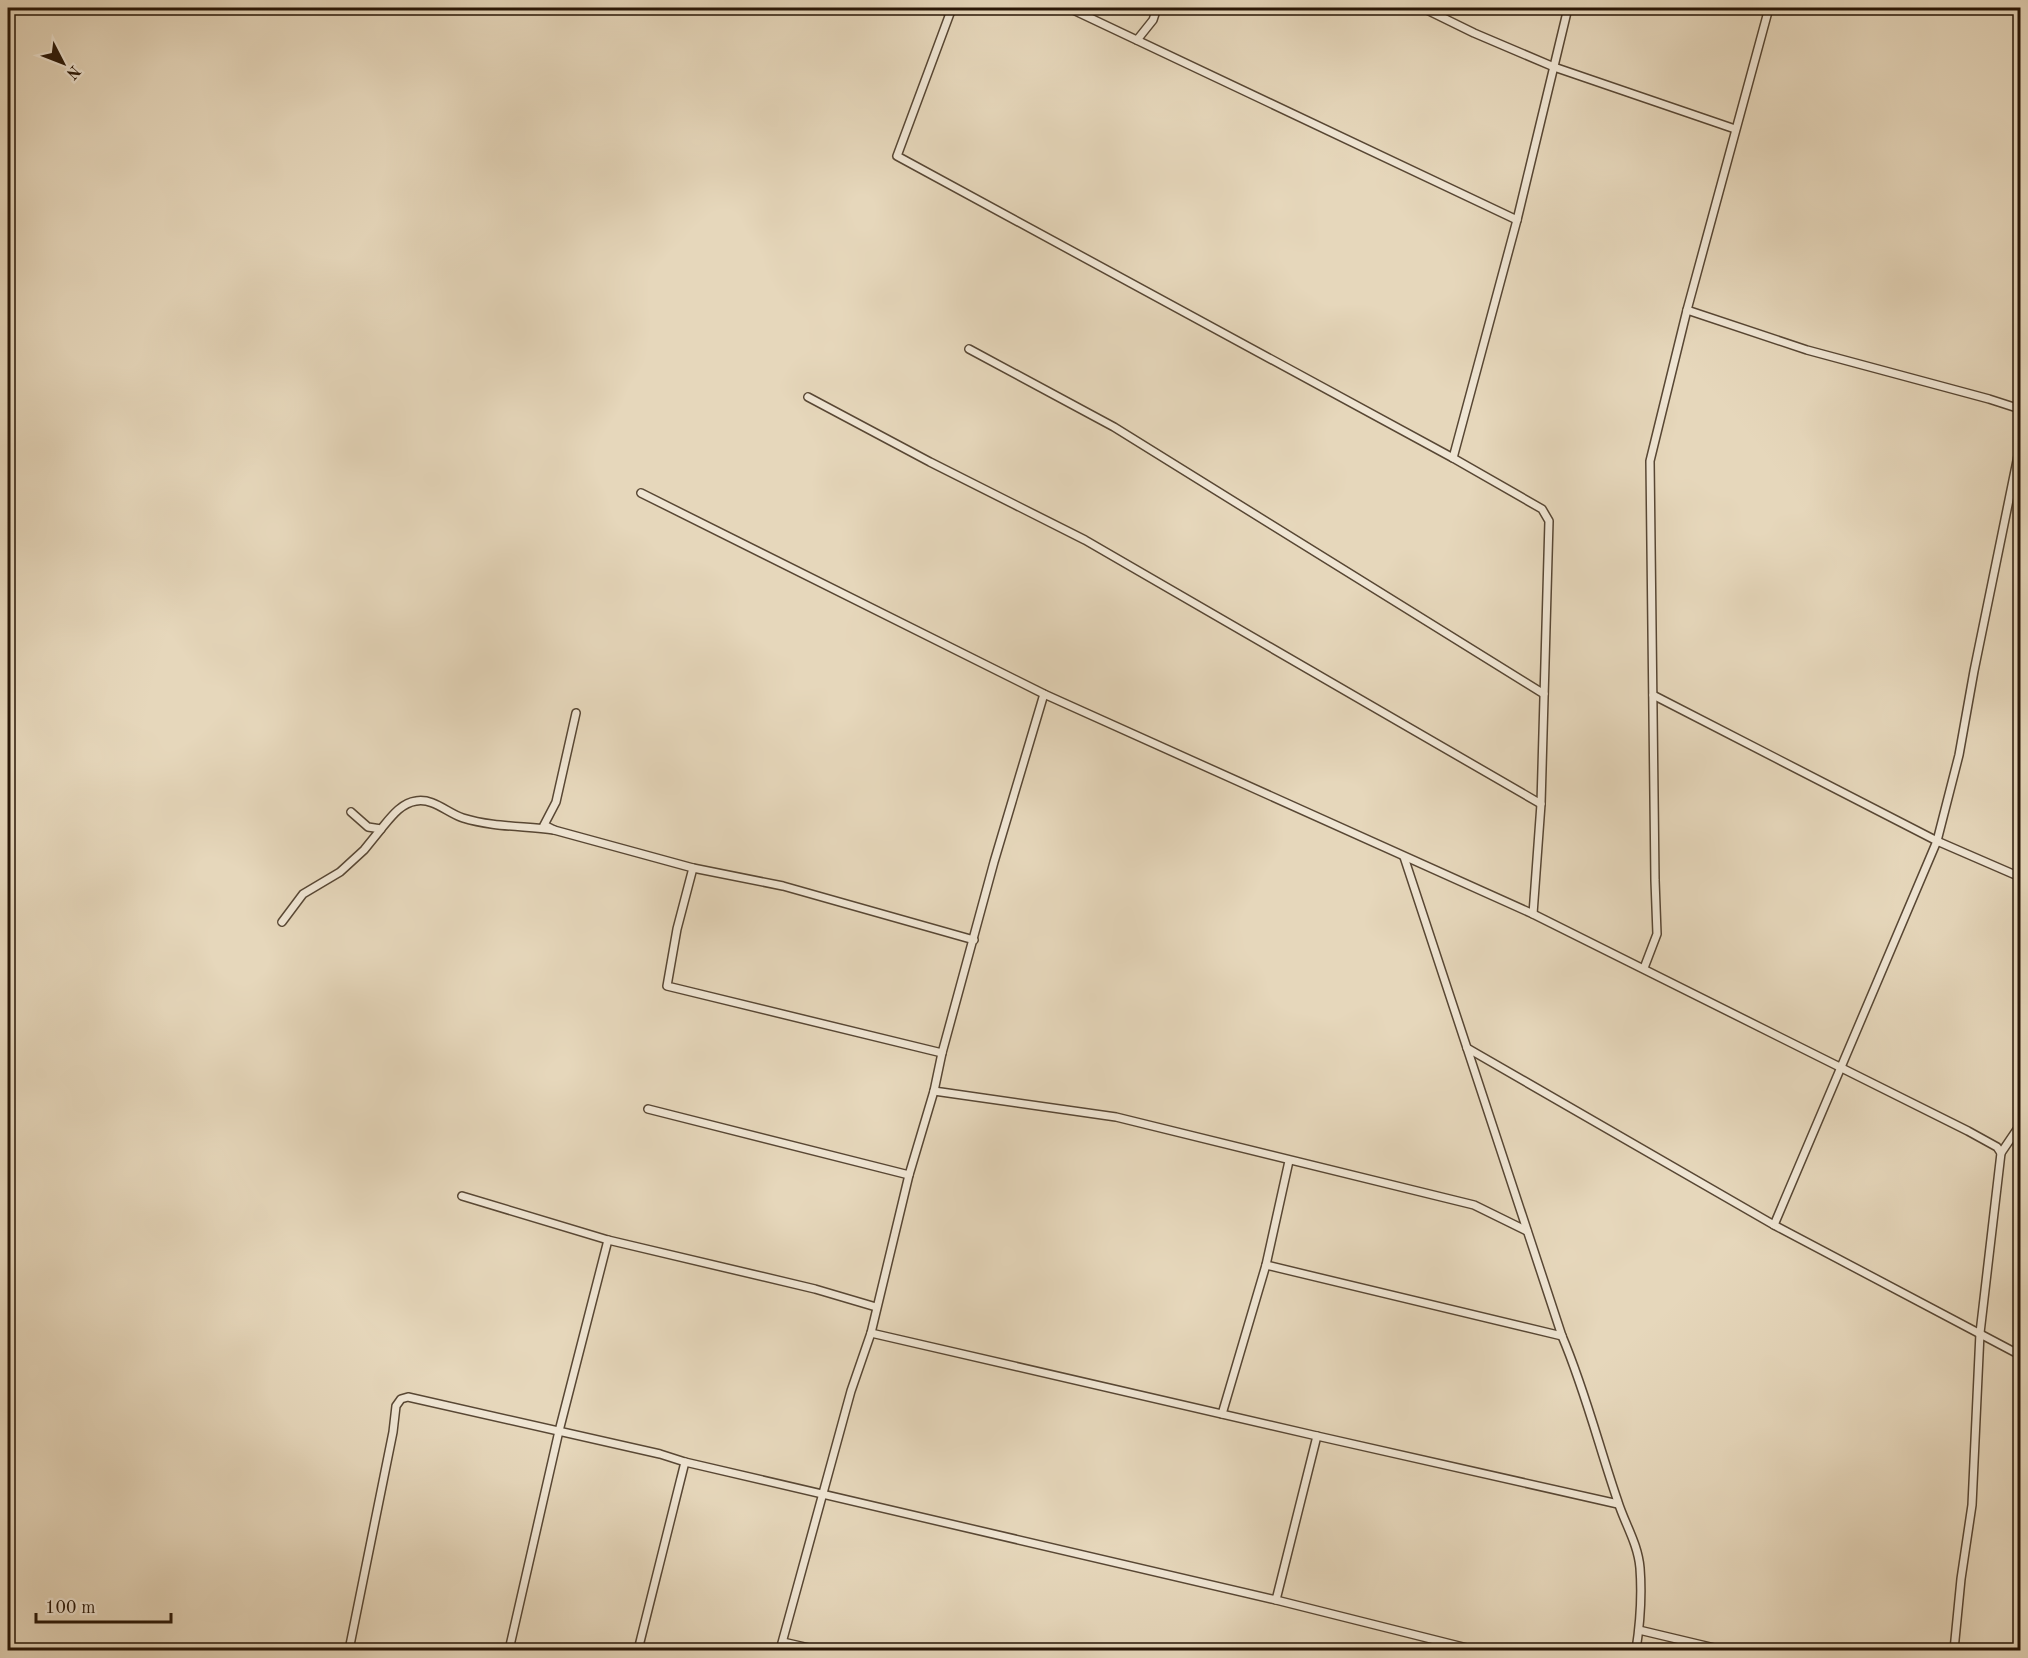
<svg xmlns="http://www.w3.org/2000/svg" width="2028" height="1658" font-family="'Old Standard TT',serif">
	<rect width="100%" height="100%" fill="#e6d7bb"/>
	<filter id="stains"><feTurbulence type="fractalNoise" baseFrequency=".00333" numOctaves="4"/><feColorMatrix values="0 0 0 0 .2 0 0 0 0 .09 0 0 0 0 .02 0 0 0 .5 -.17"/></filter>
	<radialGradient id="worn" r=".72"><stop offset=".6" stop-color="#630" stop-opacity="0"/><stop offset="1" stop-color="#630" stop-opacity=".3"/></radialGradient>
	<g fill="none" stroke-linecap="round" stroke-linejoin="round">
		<!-- street casing -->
		<g stroke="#584734" stroke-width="10">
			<g id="street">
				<polyline points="940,8 950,13"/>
				<polyline points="952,8 897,156 1453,458 1542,509 1549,521 1541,804 1533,914"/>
				<polyline points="1069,8 1517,220"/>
				<polyline points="1423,8 1474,33 1554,67 1735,129"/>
				<polyline points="1137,40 1153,20 1157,8"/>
				<polyline points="1687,310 1807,350 1989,399 2020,409"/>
				<polyline points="969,349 1114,427 1544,694"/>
				<polyline points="808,397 930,462 1085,540 1541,804"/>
				<polyline points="1453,458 1517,220 1568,8"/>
				<polyline points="641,493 1044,694 1533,914 1968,1131 1997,1147 2001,1153 1980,1333 1972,1505 1961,1579 1954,1650"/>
				<polyline points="1653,695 1937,841 2020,877"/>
				<path d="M351,812L368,827L381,829C391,817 401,803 416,801C434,798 447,813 463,818C492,827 524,826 554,830L544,825L556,802L576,713"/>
				<polyline points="554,830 693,868 783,886 974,940"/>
				<path d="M1404,857L1562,1336C1585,1390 1599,1447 1618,1502C1625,1524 1638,1544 1640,1568C1642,1594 1640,1624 1636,1650"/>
				<polyline points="693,868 677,929 667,986 942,1053"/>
				<polyline points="282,922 303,894 340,872 364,850 381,829"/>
				<polyline points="1644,968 1657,934 1655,880 1650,461 1687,310 1769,8"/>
				<polyline points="1467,1048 1774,1225 2020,1355"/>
				<polyline points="934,1091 1116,1117 1474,1205 1527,1231"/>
				<polyline points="648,1109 909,1175"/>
				<polyline points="2001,1153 2020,1125"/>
				<polyline points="462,1196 608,1240 815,1289 876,1307"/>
				<polyline points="1774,1225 1937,841 1959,755 1974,671 2020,446"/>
				<polyline points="1266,1265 1562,1336"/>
				<polyline points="871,1333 1317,1436 1618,1504"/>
				<polyline points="1222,1414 1266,1265 1289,1161"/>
				<polyline points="1276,1600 1475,1650"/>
				<polyline points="1639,1630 1723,1650"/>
				<polyline points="783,1642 818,1650"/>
				<polyline points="349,1650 393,1432 396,1406 401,1399 408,1397 660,1454 685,1462 1276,1600 1317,1436"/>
				<polyline points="509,1650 559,1431 608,1240"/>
				<polyline points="638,1650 685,1462"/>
				<polyline points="780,1650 851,1391 871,1333 909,1175 934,1091 942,1053 994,862 1044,694"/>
			</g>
		</g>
		<!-- street -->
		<use href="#street" stroke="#efe5d3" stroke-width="7"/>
	</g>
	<!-- margin -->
	<rect width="2028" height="1658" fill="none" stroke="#e6d7bb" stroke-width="30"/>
	<rect x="9" y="9" width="2010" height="1640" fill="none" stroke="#291707" stroke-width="3"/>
	<rect x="15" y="15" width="1998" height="1628" fill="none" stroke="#291707" stroke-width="1.5"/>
	<!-- north arrow -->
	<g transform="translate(63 63) rotate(132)" stroke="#efe5d3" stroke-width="4.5" paint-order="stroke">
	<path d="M0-4.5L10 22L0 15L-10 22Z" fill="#291707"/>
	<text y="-9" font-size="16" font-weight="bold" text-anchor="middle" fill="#291707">N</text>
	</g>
	<!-- scale -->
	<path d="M36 1613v9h135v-9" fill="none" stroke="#291707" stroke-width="3"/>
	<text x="45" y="1613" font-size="18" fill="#291707" stroke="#efe5d3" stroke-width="4.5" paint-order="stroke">100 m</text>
	<rect width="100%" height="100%" filter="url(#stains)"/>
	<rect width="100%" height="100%" fill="url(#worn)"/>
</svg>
